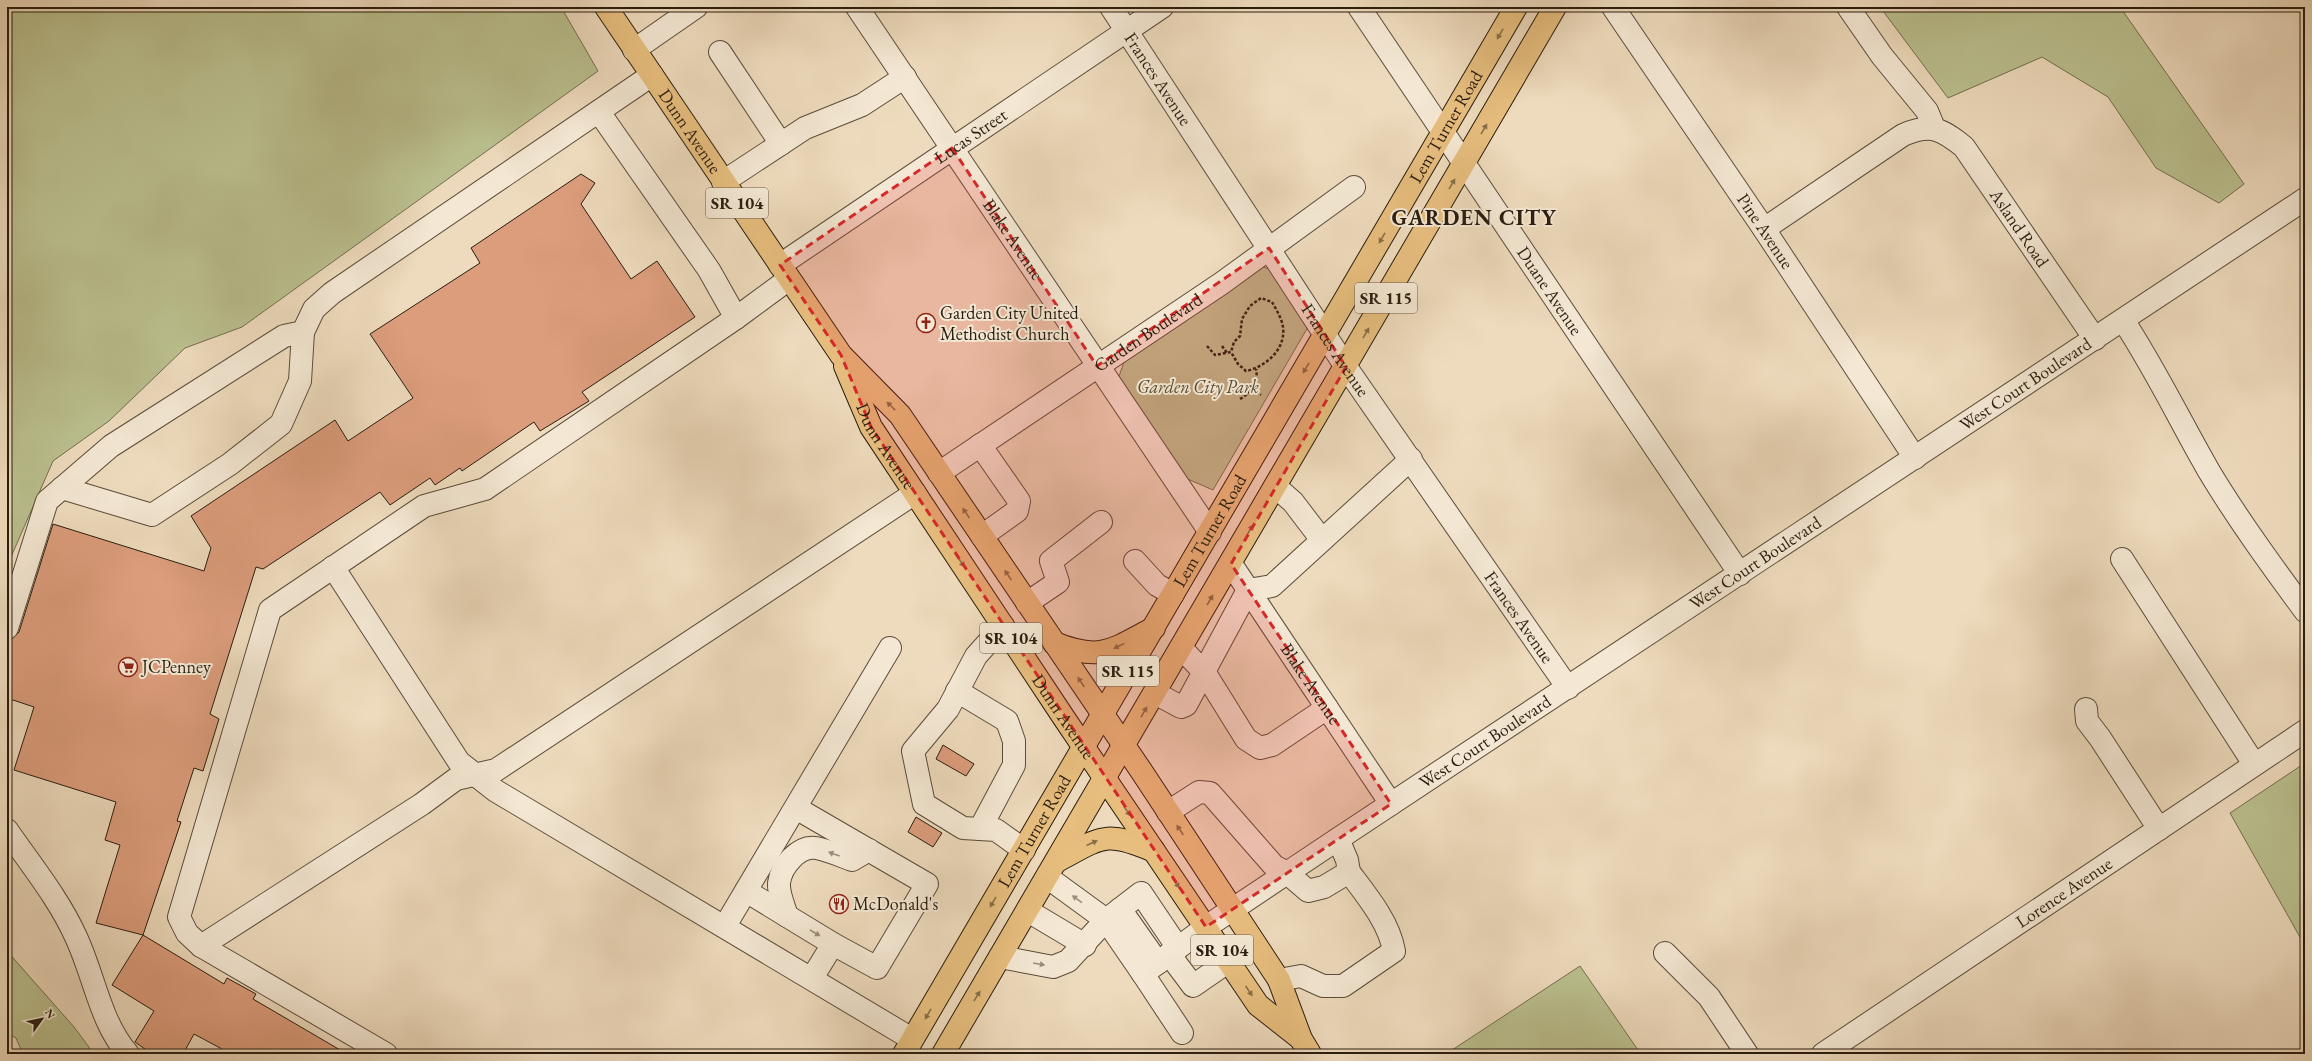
<svg xmlns="http://www.w3.org/2000/svg" width="2312" height="1061" font-family="'EB Garamond',serif">
	<rect width="100%" height="100%" fill="#eedbbd"/>
	<filter id="stains"><feTurbulence type="fractalNoise" baseFrequency=".005" numOctaves="4"/><feColorMatrix values="0 0 0 0 .2 0 0 0 0 .09 0 0 0 0 .02 0 0 0 .5 -.17"/></filter>
	<radialGradient id="worn" r=".72"><stop offset=".6" stop-color="#630" stop-opacity="0"/><stop offset="1" stop-color="#630" stop-opacity=".3"/></radialGradient>
	<!-- green -->
	<g fill="#bbc08f" stroke="#726e4f">
		<polygon points="7,7 561,7 598,71 242,327 185,348 109,421 53,461 7,566"/>
		<polygon points="1880,7 2120,7 2244,184 2219,203 2156,168 2108,97 2042,57 1948,98"/>
		<polygon points="1257,265 1275,271 1308,327 1213,490 1183,477 1117,382 1125,359"/>
		<polygon points="2305,763 2305,946 2230,813"/>
		<polygon points="7,951 74,1027 94,1054 23,1054 16,1038 7,1033"/>
		<polygon points="1580,966 1638,1050 1631,1054 1446,1054"/>
	</g>
	<!-- building -->
	<g fill="#dc9d7c" stroke="#291d0f">
		<polygon points="581,174 595,183 581,204 631,279 657,261 695,317 582,392 589,401 540,431 534,422 462,471 460,468 435,485 430,478 390,505 380,492 263,569 256,567 210,714 219,719 203,771 194,768 177,821 181,822 143,935 96,923 120,845 105,840 116,802 14,770 34,707 7,698 7,651 11,640 19,632 53,524 204,571 211,548 191,516 335,420 348,441 413,398 370,334 480,263 471,248"/>
		<polygon points="943,745 974,764 966,776 936,759"/>
		<polygon points="916,817 942,833 933,847 908,832"/>
		<polygon points="143,935 224,984 227,978 256,994 253,999 347,1054 219,1054 222,1049 194,1034 183,1054 152,1054 135,1042 154,1011 112,985"/>
	</g>
	<g fill="none" stroke-linecap="round" stroke-linejoin="round">
		<!-- minor casing -->
		<g stroke="#5a4c3a" stroke-width="24">
			<g id="minor">
				<path id="s1" d="M857,7L1210,532"/>
				<path id="s2" d="M1111,7L1346,367L1568,688"/>
				<path id="s3" d="M1359,7L1740,574"/>
				<path id="s4" d="M1613,7L1764,229L1915,458"/>
				<polyline points="1848,7 1882,56 1927,111 1934,128"/>
				<polyline points="634,50 696,7"/>
				<polyline points="720,52 781,144"/>
				<polyline points="599,112 709,270 736,318"/>
				<polyline points="723,182 805,128 862,105 905,77"/>
				<path id="s5" d="M1764,229L1903,135C1931,123 1942,129 1964,147L2095,339"/>
				<path id="s6" d="M780,265L1162,7"/>
				<path d="M2123,320C2156,370 2181,423 2210,473C2239,521 2272,566 2305,611"/>
				<polyline points="980,445 1019,501 1017,511 982,536"/>
				<path id="s7" d="M939,473L1222,283L1354,187"/>
				<polyline points="1276,487 1293,502 1322,540"/>
				<polyline points="62,488 152,515 230,464 281,424 300,381 303,332"/>
				<polyline points="2122,559 2254,764"/>
				<polyline points="1135,561 1157,585 1173,594"/>
				<path id="s8" d="M1231,564L1391,804"/>
				<polyline points="333,567 459,762 496,791 912,1039"/>
				<polyline points="1027,603 1058,582 1051,561 1101,522"/>
				<polyline points="1003,626 976,656 948,709 913,751 924,804 963,828 996,830 1024,850"/>
				<polyline points="7,628 47,501 111,446 284,336 303,332 314,309 332,293 652,75"/>
				<polyline points="1181,648 1205,673 1246,739 1260,748 1272,745 1327,708"/>
				<polyline points="957,691 1007,721 1014,741 1014,765 980,829"/>
				<polyline points="1155,693 1181,707 1186,705 1248,590 1272,586 1411,459"/>
				<polyline points="2086,709 2087,721 2100,738 2159,829"/>
				<polyline points="796,808 927,884 877,968 833,944 812,978"/>
				<polyline points="1168,812 1199,792 1210,793 1274,866 1287,873 1308,891 1324,887 1349,872 1347,860 1338,839"/>
				<path d="M7,830C31,865 59,899 76,937C94,975 100,1022 128,1054"/>
				<path id="s9" d="M1047,877L1106,920L1143,974L1206,927L1338,839L2305,199"/>
				<polyline points="746,891 833,944"/>
				<polyline points="1120,909 1158,963"/>
				<polyline points="1028,911 1085,945"/>
				<path d="M787,916C784,906 778,893 779,883C781,866 799,845 816,848C828,850 841,856 852,860L869,850"/>
				<polyline points="725,926 890,648"/>
				<polyline points="201,946 422,804 456,779 496,770 915,493"/>
				<polyline points="1665,953 1709,997 1747,1054"/>
				<polyline points="1169,954 1193,986 1229,961"/>
				<polyline points="1000,957 1053,967 1068,961 1106,920 1141,893 1178,948"/>
				<polyline points="1143,974 1182,1033"/>
				<path d="M1279,980L1301,976L1323,986H1343L1394,951C1389,922 1367,896 1349,872"/>
				<polyline points="386,1054 201,946 187,933 179,917 270,610 424,506 485,489 736,318 789,279"/>
				<path id="s10" d="M1823,1054L2305,731"/>
			</g>
		</g>
		<!-- major casing -->
		<g stroke="#291d0f" stroke-width="24">
			<g id="major">
				<path id="s11" d="M606,7L841,355L900,415L1142,772L1279,980L1301,1039L1310,1054"/>
				<path id="s12" d="M845,366L871,427L1064,718L1258,1005L1300,1038"/>
				<path d="M1054,643C1101,662 1112,650 1154,628"/>
				<path d="M1057,861C1102,837 1105,830 1154,851"/>
				<path id="s13" d="M904,1054L1516,7"/>
				<polyline points="943,1054 1555,7"/>
			</g>
		</g>
		<!-- path -->
		<g stroke="#291d0f" stroke-width="2.5" stroke-dasharray="3 2" stroke-linecap="butt">
			<path d="M1207,346L1215,355L1231,352L1234,342L1240,336L1242,319L1250,306L1261,298L1272,302C1276,309 1282,319 1283,327C1286,350 1265,367 1246,371L1238,364L1231,352"/>
			<polyline points="1222,346 1227,353"/>
			<polyline points="1252,389 1261,395"/>
			<path d="M1240,399C1251,393 1259,381 1256,369"/>
		</g>
		<!-- minor -->
		<use href="#minor" stroke="#f4e8d4" stroke-width="22"/>
		<!-- major -->
		<use href="#major" stroke="#e7be7e" stroke-width="22"/>
	</g>
	<!-- one-way arrows -->
	<defs><path id="oneway-solid" d="M-6-.8H1V-3.2L6.5 0L1 3.2V.8H-6Z"/></defs>
	<g fill="#886e46">
		<use href="#oneway-solid" transform="translate(1500 34) rotate(120)"/>
		<use href="#oneway-solid" transform="translate(1484 129) rotate(-60)"/>
		<use href="#oneway-solid" transform="translate(1452 184) rotate(-60)"/>
		<use href="#oneway-solid" transform="translate(1382 238) rotate(120)"/>
		<use href="#oneway-solid" transform="translate(1366 333) rotate(-60)"/>
		<use href="#oneway-solid" transform="translate(1306 368) rotate(120)"/>
		<use href="#oneway-solid" transform="translate(891 406) rotate(-135)"/>
		<use href="#oneway-solid" transform="translate(966 513) rotate(-124)"/>
		<use href="#oneway-solid" transform="translate(1250 530) rotate(-60)"/>
		<use href="#oneway-solid" transform="translate(961 562) rotate(56)"/>
		<use href="#oneway-solid" transform="translate(1008 575) rotate(-124)"/>
		<use href="#oneway-solid" transform="translate(1210 600) rotate(-60)"/>
		<use href="#oneway-solid" transform="translate(1119 646) rotate(154)"/>
		<use href="#oneway-solid" transform="translate(1081 682) rotate(-124)"/>
		<use href="#oneway-solid" transform="translate(1144 712) rotate(-60)"/>
		<use href="#oneway-solid" transform="translate(1127 811) rotate(56)"/>
		<use href="#oneway-solid" transform="translate(1180 830) rotate(-124)"/>
		<use href="#oneway-solid" transform="translate(1092 843) rotate(-24)"/>
		<use href="#oneway-solid" transform="translate(1176 883) rotate(56)"/>
		<use href="#oneway-solid" transform="translate(993 902) rotate(120)"/>
		<use href="#oneway-solid" transform="translate(1249 991) rotate(56)"/>
		<use href="#oneway-solid" transform="translate(977 996) rotate(-59)"/>
		<use href="#oneway-solid" transform="translate(928 1014) rotate(120)"/>
	</g>
	<g fill="#998d7b">
		<use href="#oneway-solid" transform="translate(834 854) rotate(-160)"/>
		<use href="#oneway-solid" transform="translate(1077 899) rotate(-144)"/>
		<use href="#oneway-solid" transform="translate(815 933) rotate(31)"/>
		<use href="#oneway-solid" transform="translate(1039 964) rotate(10)"/>
	</g>
	<!-- marked area -->
	<path fill="#d62828" fill-opacity="0.2" stroke="#d62828" stroke-width="3" stroke-dasharray="8 5" stroke-linejoin="round" d="M952,148L1097,366L1269,248L1346,367L1231,564L1391,804L1206,927L871,427L841,355L780,265Z"/>
	<!-- icons -->
	<defs>
		<g id="church-ring" transform="scale(1)"><circle r="9.5" fill="#f4e8d4" stroke="#8f2418" stroke-width="1.5"/><path d="M-1.2-6h2.4v3.5h3.3v2.4h-3.3V6h-2.4V-.1h-3.3v-2.4h3.3Z" fill="#8f2418"/></g>
		<g id="supermarket-ring" transform="scale(1)"><circle r="9.5" fill="#f4e8d4" stroke="#8f2418" stroke-width="1.5"/><path d="M-6-5.5h2.5l.6 2H6L4.5 2H-2.5L-4.4-4H-6ZM-1.5 3.2a1.3 1.3 0 1 0 .1 0ZM3 3.2a1.3 1.3 0 1 0 .1 0Z" fill="#8f2418"/></g>
		<g id="restaurant-ring" transform="scale(1)"><circle r="9.5" fill="#f4e8d4" stroke="#8f2418" stroke-width="1.5"/><path d="M-5-6h1v4h1v-4h1v4h1v-4h1v5L-1.5 .5V6h-2V.5L-5-1ZM5-6V6H3V1.5H1.5Q1.5-4 5-6Z" fill="#8f2418"/></g>
	</defs>
	<g fill-rule="evenodd">
		<use href="#church-ring" x="926" y="323"/>
		<use href="#supermarket-ring" x="128" y="667"/>
		<use href="#restaurant-ring" x="839" y="904"/>
	</g>
	<g text-anchor="middle" stroke-width="4" stroke-linejoin="round" paint-order="stroke">
		<!-- shield labels -->
		<g fill="#f4e8d4" stroke="#665a4a" stroke-width="1">
			<rect x="706" y="188" width="62" height="30" rx="3"/>
			<rect x="1355" y="283" width="62" height="30" rx="3"/>
			<rect x="980" y="623" width="62" height="30" rx="3"/>
			<rect x="1097" y="656" width="62" height="30" rx="3"/>
			<rect x="1191" y="935" width="62" height="30" rx="3"/>
		</g>
		<g font-size="17" font-weight="bold" fill="#291d0f">
			<text x="737" y="209">SR 104</text>
			<text x="1386" y="304">SR 115</text>
			<text x="1011" y="644">SR 104</text>
			<text x="1128" y="677">SR 115</text>
			<text x="1222" y="956">SR 104</text>
		</g>
		<!-- street labels -->
		<g font-size="18" fill="#291d0f" stroke="#f4e8d4">
			<text dy="6" stroke="none"><textPath href="#s2" startOffset="86">Frances Avenue</textPath></text>
			<text dy="6" stroke="none"><textPath href="#s13" startOffset="1074">Lem Turner Road</textPath></text>
			<text dy="6" stroke="none"><textPath href="#s11" startOffset="150">Dunn Avenue</textPath></text>
			<text dy="6" stroke="none"><textPath href="#s6" startOffset="230">Lucas Street</textPath></text>
			<text dy="6" stroke="none"><textPath href="#s5" startOffset="333">Asland Road</textPath></text>
			<text dy="6" stroke="none"><textPath href="#s4" startOffset="271">Pine Avenue</textPath></text>
			<text dy="6" stroke="none"><textPath href="#s1" startOffset="280">Blake Avenue</textPath></text>
			<text dy="6" stroke="none"><textPath href="#s3" startOffset="342">Duane Avenue</textPath></text>
			<text dy="6" stroke="none"><textPath href="#s7" startOffset="252">Garden Boulevard</textPath></text>
			<text dy="6" stroke="none"><textPath href="#s2" startOffset="410">Frances Avenue</textPath></text>
			<text dy="6" stroke="none"><textPath href="#s9" startOffset="1200">West Court Boulevard</textPath></text>
			<text dy="6" stroke="none"><textPath href="#s12" startOffset="90">Dunn Avenue</textPath></text>
			<text dy="6" stroke="none"><textPath href="#s13" startOffset="606">Lem Turner Road</textPath></text>
			<text dy="6" stroke="none"><textPath href="#s9" startOffset="876">West Court Boulevard</textPath></text>
			<text dy="6" stroke="none"><textPath href="#s2" startOffset="734">Frances Avenue</textPath></text>
			<text dy="6" stroke="none"><textPath href="#s8" startOffset="144">Blake Avenue</textPath></text>
			<text dy="6" stroke="none"><textPath href="#s12" startOffset="414">Dunn Avenue</textPath></text>
			<text dy="6" stroke="none"><textPath href="#s9" startOffset="552">West Court Boulevard</textPath></text>
			<text dy="6" stroke="none"><textPath href="#s13" startOffset="258">Lem Turner Road</textPath></text>
			<text dy="6" stroke="none"><textPath href="#s10" startOffset="290">Lorence Avenue</textPath></text>
		</g>
		<!-- poi labels -->
		<g font-size="18" fill="#291d0f" stroke="#f4e8d4" text-anchor="start">
			<text x="940" y="319">Garden City United<tspan x="940" dy="21">Methodist Church</tspan></text>
			<text x="142" y="673">JCPenney</text>
			<text x="853" y="910">McDonald's</text>
		</g>
		<!-- park labels -->
		<g font-size="18" font-style="italic" fill="#554e35" stroke="#f4e8d4">
			<text x="1198" y="393">Garden City Park</text>
		</g>
		<!-- district labels -->
		<g font-size="22" font-weight="bold" letter-spacing="1" fill="#291d0f" stroke="#f4e8d4">
			<text x="1474" y="225">GARDEN CITY</text>
		</g>
	</g>
	<!-- margin -->
	<rect width="2312" height="1061" fill="none" stroke="#eedbbd" stroke-width="24"/>
	<rect x="8" y="8" width="2296" height="1045" fill="none" stroke="#291d0f" stroke-width="2"/>
	<rect x="12" y="12" width="2288" height="1037" fill="none" stroke="#291d0f"/>
	<!-- north arrow -->
	<g transform="translate(42 1019) rotate(57)" stroke="#f4e8d4" stroke-width="3" paint-order="stroke">
	<path d="M0-3L7 15L0 10L-7 15Z" fill="#291d0f"/>
	<text y="-6" font-size="11" font-weight="bold" text-anchor="middle" fill="#291d0f">N</text>
	</g>
	<rect width="100%" height="100%" filter="url(#stains)"/>
	<rect width="100%" height="100%" fill="url(#worn)"/>
</svg>
